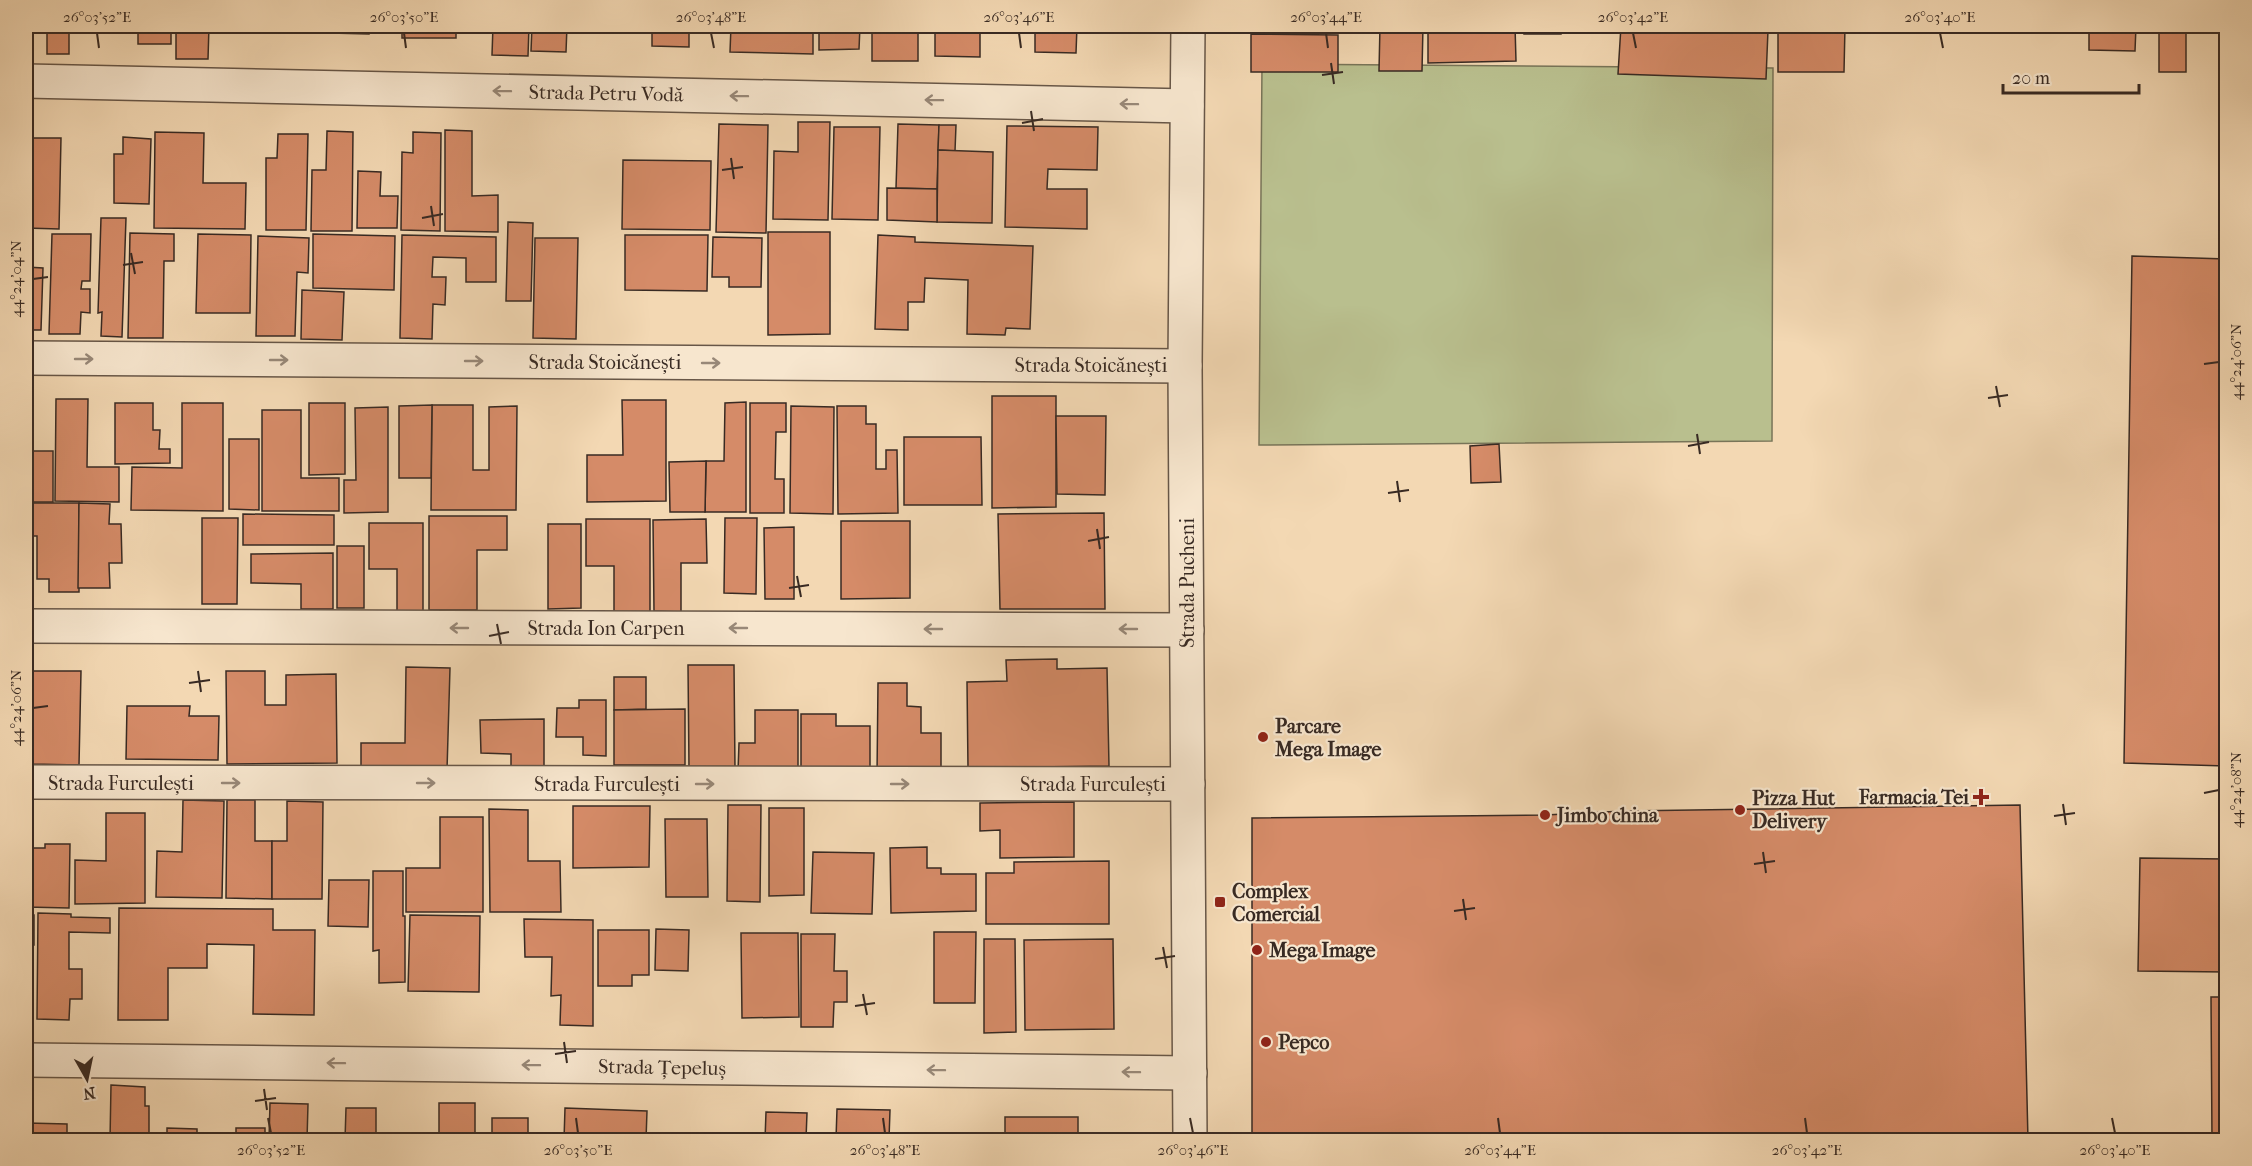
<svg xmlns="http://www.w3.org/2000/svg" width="2252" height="1166" font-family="'IM FELL French Canon',serif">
	<rect width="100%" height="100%" fill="#f3d8b3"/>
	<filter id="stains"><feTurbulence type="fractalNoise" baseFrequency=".00333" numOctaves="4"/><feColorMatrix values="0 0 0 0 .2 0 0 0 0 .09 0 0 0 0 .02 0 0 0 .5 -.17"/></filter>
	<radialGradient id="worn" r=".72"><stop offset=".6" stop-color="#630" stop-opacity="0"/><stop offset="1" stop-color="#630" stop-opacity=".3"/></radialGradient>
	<!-- green -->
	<polygon fill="#b9bf8e" stroke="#787458" stroke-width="1.5" points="1262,64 1773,68 1772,441 1259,445"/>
	<!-- building -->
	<g fill="#d58b68" stroke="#382a23" stroke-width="1.5">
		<polygon points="26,26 40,26 40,31 32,31 32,53 26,53"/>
		<rect x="47" y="26" width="22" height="28"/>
		<rect x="138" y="26" width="33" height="18"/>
		<polygon points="176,26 209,26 208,59 176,59"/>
		<polygon points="330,26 369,26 369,34 330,33"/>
		<rect x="402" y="26" width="54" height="12"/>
		<polygon points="493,26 529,26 528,56 492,55"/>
		<polygon points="532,26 567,26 566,52 531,51"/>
		<polygon points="652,26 689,26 689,47 652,46"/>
		<polygon points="731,26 813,26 813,54 730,52"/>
		<polygon points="819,26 860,26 859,49 819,50"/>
		<rect x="872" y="26" width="46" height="35"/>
		<polygon points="935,26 980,26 980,57 935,56"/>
		<polygon points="1035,26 1077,26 1076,53 1035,52"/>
		<polygon points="1380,26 1423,26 1422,71 1379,71"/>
		<polygon points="1428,26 1515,26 1516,61 1428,63"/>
		<rect x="1524" y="26" width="37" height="8"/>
		<polygon points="1621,26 1693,26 1768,30 1766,79 1618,74"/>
		<polygon points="1727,26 1761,26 1761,29 1727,28"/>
		<polygon points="1778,26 1845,26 1844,72 1778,72"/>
		<polygon points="2089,26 2136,26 2135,51 2089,50"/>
		<rect x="2159" y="26" width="27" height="46"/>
		<polygon points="1251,34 1338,35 1338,72 1251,72"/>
		<polygon points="798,122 830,122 828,220 773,219 774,151 798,152"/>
		<polygon points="719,124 768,125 766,233 716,232"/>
		<polygon points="898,124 939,125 937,189 896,188"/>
		<polygon points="939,125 956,125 955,151 938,150"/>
		<polygon points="1007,126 1098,127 1097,170 1048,169 1047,189 1087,189 1087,229 1005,227"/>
		<polygon points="834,127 880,127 878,220 832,219"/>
		<polygon points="445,130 472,131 472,196 498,195 498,232 445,231"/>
		<polygon points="327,131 353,132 352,231 311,231 312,170 326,170"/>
		<polygon points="155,132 204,133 203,183 246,183 245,229 154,228"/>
		<polygon points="413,132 441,133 440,231 401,230 402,152 413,153"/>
		<polygon points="278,134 308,134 306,230 266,230 266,158 277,158"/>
		<polygon points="123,137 151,139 149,204 114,203 114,154 123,154"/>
		<polygon points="29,138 61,138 59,229 26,228 26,157 29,157"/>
		<polygon points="938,150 993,152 992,223 937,222"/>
		<polygon points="623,160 711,161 710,230 622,229"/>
		<polygon points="358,171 381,172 380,196 398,196 397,228 357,228"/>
		<polygon points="887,188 937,189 937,222 887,220"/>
		<polygon points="101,218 126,218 122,337 101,336 102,312 98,313"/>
		<polygon points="508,222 533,223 531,301 506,301"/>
		<polygon points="768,232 830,232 830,334 768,335"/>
		<polygon points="130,233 174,234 174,261 164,261 163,338 128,338"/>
		<polygon points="52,234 91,234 90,281 82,281 81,289 90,289 90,313 81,312 80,334 49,334"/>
		<polygon points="198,234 251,235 250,313 196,313"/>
		<polygon points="313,234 395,236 394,290 313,288"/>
		<polygon points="402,235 496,237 496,282 466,282 466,258 433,257 432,277 446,277 445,305 433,304 432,339 400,338"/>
		<polygon points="625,235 708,235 707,291 625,290"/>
		<polygon points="878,235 915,237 915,242 1033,246 1030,329 1006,328 1005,335 967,334 968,280 925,278 924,302 908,302 908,330 875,329"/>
		<polygon points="258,236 309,238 308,273 297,272 295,336 256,336"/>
		<polygon points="713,237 762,238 761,287 729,287 729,277 712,277"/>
		<polygon points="535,238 578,238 576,339 533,338"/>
		<polygon points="2132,256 2226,259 2226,766 2124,763"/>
		<polygon points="26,267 43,268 41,330 26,330"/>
		<polygon points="302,290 344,292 342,340 301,339"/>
		<polygon points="992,396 1056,396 1056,507 992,508"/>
		<polygon points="56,399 88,399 87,467 119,467 119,502 55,501"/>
		<polygon points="622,400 666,400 666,501 587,502 587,455 623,455"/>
		<polygon points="746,402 746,512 705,512 706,461 724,461 725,403"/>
		<polygon points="115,403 153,403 153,430 160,430 159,449 170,449 170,463 115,464"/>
		<polygon points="182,403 223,403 223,511 131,510 132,467 182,468"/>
		<polygon points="309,403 345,403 345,474 309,475"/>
		<polygon points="750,403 786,403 786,432 776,432 775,479 784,479 784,513 750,513"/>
		<polygon points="432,405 473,405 473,470 489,470 489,407 517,406 516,510 431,510"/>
		<polygon points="432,405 431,478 399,478 399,406"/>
		<polygon points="791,406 834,407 833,514 790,513"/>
		<polygon points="837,406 866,406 866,424 876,424 876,469 886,469 886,450 897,450 898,513 838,514"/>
		<polygon points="388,407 388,512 344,513 344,480 356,480 355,408"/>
		<polygon points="262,410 301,410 301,478 339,478 339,511 262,511"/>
		<polygon points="1056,416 1106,416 1105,495 1057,494"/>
		<polygon points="904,437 981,437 982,505 904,505"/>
		<polygon points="229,439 259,439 259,510 229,509"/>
		<polygon points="1499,444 1501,482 1471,483 1470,446"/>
		<rect x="26" y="451" width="27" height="51"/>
		<polygon points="706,461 705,512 670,512 669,462"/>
		<polygon points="26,503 79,503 79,592 49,592 49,579 37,579 37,536 26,536"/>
		<polygon points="79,503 110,504 109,524 121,524 122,563 109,563 110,588 78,588"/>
		<polygon points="1104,513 1105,609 1000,609 998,514"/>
		<polygon points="243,514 334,515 334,545 243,545"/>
		<polygon points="429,516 507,516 507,550 477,550 477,610 429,610"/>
		<polygon points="202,518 238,518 237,604 202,604"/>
		<polygon points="725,518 757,518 756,594 724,593"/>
		<polygon points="586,519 650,519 650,612 614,612 614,566 586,566"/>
		<polygon points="706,519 707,563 681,563 681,612 654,611 653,520"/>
		<polygon points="841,521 910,521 910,598 841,599"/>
		<polygon points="369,523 423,523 423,611 397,611 397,569 369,569"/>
		<polygon points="548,524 581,524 581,608 548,609"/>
		<polygon points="794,527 794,599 765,599 764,528"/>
		<rect x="337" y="546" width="27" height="62"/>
		<polygon points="333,553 333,609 301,609 301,584 251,583 251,554"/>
		<polygon points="1057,659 1057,669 1107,668 1109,766 968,768 967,682 1007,681 1006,660"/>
		<polygon points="688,665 734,665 735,769 689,769"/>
		<polygon points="406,667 450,668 447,770 361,767 361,743 405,743"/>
		<polygon points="32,671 81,671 79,765 32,764"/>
		<polygon points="226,671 265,671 265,705 286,705 286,675 336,674 337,763 227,764"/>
		<polygon points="614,677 646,677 646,709 614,710"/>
		<polygon points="878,683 907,683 907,706 921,707 921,733 941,733 941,775 877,775"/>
		<polygon points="579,700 606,700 606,756 583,755 583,737 556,737 557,708 579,708"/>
		<polygon points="127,706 190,706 189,716 219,716 218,760 126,759"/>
		<polygon points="685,709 685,765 614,765 614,710"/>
		<polygon points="755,710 798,710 798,772 738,772 739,743 755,743"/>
		<polygon points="801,714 836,714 836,726 870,726 870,771 801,772"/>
		<polygon points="544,719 544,768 511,767 511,754 481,753 480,720"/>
		<polygon points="183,800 224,801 222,898 156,897 157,851 182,852"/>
		<polygon points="227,800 255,800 255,841 272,841 272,899 226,898"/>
		<polygon points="287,801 323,802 322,899 272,899 272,841 287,841"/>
		<polygon points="1074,802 1074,857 1000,858 1000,830 980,831 980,803"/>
		<polygon points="728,805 761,805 760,902 727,901"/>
		<polygon points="2020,805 2028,1140 1252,1140 1252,818 1545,815 1624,811"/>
		<polygon points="573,806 650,806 649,867 573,868"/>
		<polygon points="769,808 804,808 804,895 769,896"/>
		<polygon points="489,809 528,810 528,861 560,861 561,912 490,912"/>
		<polygon points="106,813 145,813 145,903 75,904 75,860 106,861"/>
		<polygon points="440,817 483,817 483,912 406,912 406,868 440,868"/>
		<polygon points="665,819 707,819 708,897 666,897"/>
		<polygon points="26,820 31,820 31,848 45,848 45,844 70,844 69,908 26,907"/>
		<polygon points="927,847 927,868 941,868 941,874 976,874 976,911 891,913 890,848"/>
		<polygon points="813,852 874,853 872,914 811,913"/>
		<polygon points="2140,858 2226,859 2226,972 2138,971"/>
		<polygon points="1109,861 1109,924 986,924 986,873 1014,873 1014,862"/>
		<polygon points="373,871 403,871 403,916 405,916 405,982 379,983 379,950 373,951"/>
		<polygon points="329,880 369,880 368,927 328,926"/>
		<polygon points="119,908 273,909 273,930 315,930 314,1015 253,1014 254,945 207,944 207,968 168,968 168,1020 118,1020"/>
		<polygon points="38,913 71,914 71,917 110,918 110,933 69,932 69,969 82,969 82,999 70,999 69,1020 37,1019"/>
		<rect x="26" y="915" width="8" height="30"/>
		<polygon points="410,915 480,916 479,992 408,991"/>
		<polygon points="524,919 593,920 593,1026 560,1025 561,995 551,996 552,957 525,957"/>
		<polygon points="656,929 689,930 688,971 655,970"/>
		<polygon points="598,930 649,930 649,975 632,975 632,986 598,986"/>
		<polygon points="934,932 976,932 975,1003 934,1003"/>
		<polygon points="741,933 798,933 799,1017 742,1018"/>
		<polygon points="801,934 835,934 834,971 847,971 847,1002 834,1002 833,1027 801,1027"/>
		<polygon points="984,939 1015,939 1016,1032 984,1033"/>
		<polygon points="1113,939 1114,1029 1025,1030 1024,940"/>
		<polygon points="2211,997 2226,997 2226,1140 2212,1140"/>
		<polygon points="111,1085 145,1087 145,1106 149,1106 149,1140 110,1140"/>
		<polygon points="270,1103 308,1104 307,1140 269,1140"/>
		<polygon points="439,1103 475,1103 475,1134 484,1134 483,1140 439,1140"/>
		<polygon points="346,1108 376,1108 376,1140 345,1140"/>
		<polygon points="565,1108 647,1111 646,1140 564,1140"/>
		<polygon points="837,1109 890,1110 889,1139 955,1140 765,1140 766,1112 807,1113 806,1139 836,1139"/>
		<rect x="1005" y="1117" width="73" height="23"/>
		<rect x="492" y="1118" width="36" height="22"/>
		<polygon points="27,1123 67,1124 67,1140 27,1140"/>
		<polygon points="167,1128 197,1129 197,1140 167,1140"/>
		<rect x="236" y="1128" width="29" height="12"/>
	</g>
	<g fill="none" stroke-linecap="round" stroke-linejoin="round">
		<!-- minor casing -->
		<g stroke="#675647" stroke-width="36">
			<g id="minor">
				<polyline points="1188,26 1185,366 1190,1140"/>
				<polyline points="26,81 1187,106"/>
				<polyline points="26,358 1185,366"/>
				<polyline points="26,626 1187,630"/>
				<polyline points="26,782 1188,784"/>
				<polyline points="26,1060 1190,1073"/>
			</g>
		</g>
		<!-- minor -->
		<use href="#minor" stroke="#f7e6ce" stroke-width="33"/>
	</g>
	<!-- one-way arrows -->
	<defs><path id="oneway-shaft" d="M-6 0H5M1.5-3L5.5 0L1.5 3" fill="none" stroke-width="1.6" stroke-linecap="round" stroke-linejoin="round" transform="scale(1.5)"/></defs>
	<g stroke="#988878">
		<use href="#oneway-shaft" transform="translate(502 91) rotate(-179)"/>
		<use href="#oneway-shaft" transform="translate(739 96) rotate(-179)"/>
		<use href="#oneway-shaft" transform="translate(934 100) rotate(-179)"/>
		<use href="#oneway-shaft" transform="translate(1129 104) rotate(-179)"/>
		<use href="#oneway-shaft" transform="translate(84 359)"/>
		<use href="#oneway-shaft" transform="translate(279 360)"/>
		<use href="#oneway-shaft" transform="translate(474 361)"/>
		<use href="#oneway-shaft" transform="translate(711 363)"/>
		<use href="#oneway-shaft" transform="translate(459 628) rotate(-180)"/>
		<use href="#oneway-shaft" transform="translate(738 628) rotate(-180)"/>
		<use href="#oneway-shaft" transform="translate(933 629) rotate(-180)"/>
		<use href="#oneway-shaft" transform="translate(1128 629) rotate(-180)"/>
		<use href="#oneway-shaft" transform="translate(231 783)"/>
		<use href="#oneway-shaft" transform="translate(426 783)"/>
		<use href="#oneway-shaft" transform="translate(705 784)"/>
		<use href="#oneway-shaft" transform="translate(900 784)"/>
		<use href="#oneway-shaft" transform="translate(336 1063) rotate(-179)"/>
		<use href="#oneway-shaft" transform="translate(531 1065) rotate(-179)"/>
		<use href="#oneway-shaft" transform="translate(936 1070) rotate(-179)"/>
		<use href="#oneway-shaft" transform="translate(1131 1072) rotate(-179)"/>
	</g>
	<!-- ticks -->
	<path fill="none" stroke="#382a23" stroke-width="2" d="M97,33L99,48M404,33L406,48M711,33L714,48M1019,33L1021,48M1326,33L1328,48M1633,33L1636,48M1940,33L1943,48M1331,63L1334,84M1322,75L1343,72M1031,111L1034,131M1022,123L1043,119M731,158L734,179M722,170L743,167M431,206L434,226M422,218L443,214M131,253L135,274M123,265L143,262M33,279L48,277M2204,364L2219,362M1996,386L2000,407M1988,398L2008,395M1697,434L1700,454M1688,446L1709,442M1397,481L1400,502M1388,493L1409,490M1097,529L1100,549M1088,541L1109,537M797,576L801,597M789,588L809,585M497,624L501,644M489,636L509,632M198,671L201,692M189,683L210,680M33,708L48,706M2204,793L2219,790M2063,804L2066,825M2054,816L2075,813M1763,852L1766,873M1754,864L1775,861M1463,899L1466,920M1454,911L1475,908M1163,947L1167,968M1155,959L1175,956M863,994L867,1015M855,1006L875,1003M564,1042L567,1063M555,1054L576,1051M264,1089L267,1110M255,1101L276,1098M268,1118L271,1133M576,1118L578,1133M883,1118L885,1133M1190,1118L1193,1133M1498,1118L1500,1133M1805,1118L1807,1133M2112,1118L2115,1133"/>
	<!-- markers -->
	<g fill="#8f2418" stroke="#f7e6ce" stroke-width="2">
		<circle cx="1263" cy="737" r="6"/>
		<path d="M1978 788h6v6h6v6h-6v6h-6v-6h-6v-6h6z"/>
		<circle cx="1740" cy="810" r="6"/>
		<circle cx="1545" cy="815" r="6"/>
		<rect x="1214" y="896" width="12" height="12" rx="3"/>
		<circle cx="1257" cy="950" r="6"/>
		<circle cx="1266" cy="1042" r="6"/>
	</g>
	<g text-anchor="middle" stroke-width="4.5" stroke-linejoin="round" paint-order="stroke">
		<!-- street labels -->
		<g font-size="20" fill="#382a23" stroke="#f7e6ce">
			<text transform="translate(606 93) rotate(1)" y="7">Strada Petru Vodă</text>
			<text x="605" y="369">Strada Stoicănești</text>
			<text x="1091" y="372">Strada Stoicănești</text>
			<text transform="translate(1187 583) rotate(-90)" y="7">Strada Pucheni</text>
			<text x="606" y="635">Strada Ion Carpen</text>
			<text x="121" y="790">Strada Furculești</text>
			<text x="607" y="791">Strada Furculești</text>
			<text x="1093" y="791">Strada Furculești</text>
			<text transform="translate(662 1067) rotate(1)" y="7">Strada Țepeluș</text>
		</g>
		<!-- poi labels -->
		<g font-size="20" font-weight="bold" fill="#382a23" stroke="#f7e6ce" text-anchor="start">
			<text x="1275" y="733">Parcare<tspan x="1275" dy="23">Mega Image</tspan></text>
			<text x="1969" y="804" text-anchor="end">Farmacia Tei</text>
			<text x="1752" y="805">Pizza Hut<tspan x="1752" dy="23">Delivery</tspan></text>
			<text x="1557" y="822">Jimbo china</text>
			<text x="1232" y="898">Complex<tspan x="1232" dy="23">Comercial</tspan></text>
			<text x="1269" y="957">Mega Image</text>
			<text x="1278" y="1049">Pepco</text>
		</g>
	</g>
	<!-- margin -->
	<rect width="2252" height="1166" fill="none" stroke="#f3d8b3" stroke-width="66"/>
	<!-- north arrow -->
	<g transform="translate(87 1079) rotate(171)" stroke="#f7e6ce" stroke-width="4.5" paint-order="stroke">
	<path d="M0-4.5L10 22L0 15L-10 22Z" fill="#382a23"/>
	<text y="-9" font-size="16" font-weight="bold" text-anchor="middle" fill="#382a23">N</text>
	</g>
	<!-- scale -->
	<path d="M2003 84v9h136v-9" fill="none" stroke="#382a23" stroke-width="3"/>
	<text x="2012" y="84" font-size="18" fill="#382a23" stroke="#f7e6ce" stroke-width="4.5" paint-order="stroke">20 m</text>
	<rect x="33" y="33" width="2186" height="1100" fill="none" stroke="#382a23" stroke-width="2"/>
	<g font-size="15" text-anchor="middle" fill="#382a23">
		<text x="97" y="22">26°03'52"E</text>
		<text x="404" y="22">26°03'50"E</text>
		<text x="711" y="22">26°03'48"E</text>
		<text x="1019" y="22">26°03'46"E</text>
		<text x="1326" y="22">26°03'44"E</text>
		<text x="1633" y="22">26°03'42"E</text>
		<text x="1940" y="22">26°03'40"E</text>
		<text transform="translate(16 279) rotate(-90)" y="5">44°24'04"N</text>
		<text transform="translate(2236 362) rotate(-90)" y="5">44°24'06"N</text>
		<text transform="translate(16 708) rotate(-90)" y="5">44°24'06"N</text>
		<text transform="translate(2236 790) rotate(-90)" y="5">44°24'08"N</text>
		<text x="271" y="1155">26°03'52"E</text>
		<text x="578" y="1155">26°03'50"E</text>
		<text x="885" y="1155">26°03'48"E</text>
		<text x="1193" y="1155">26°03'46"E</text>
		<text x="1500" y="1155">26°03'44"E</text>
		<text x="1807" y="1155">26°03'42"E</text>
		<text x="2115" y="1155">26°03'40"E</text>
	</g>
	<rect width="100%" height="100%" filter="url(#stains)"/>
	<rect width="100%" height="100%" fill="url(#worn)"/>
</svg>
